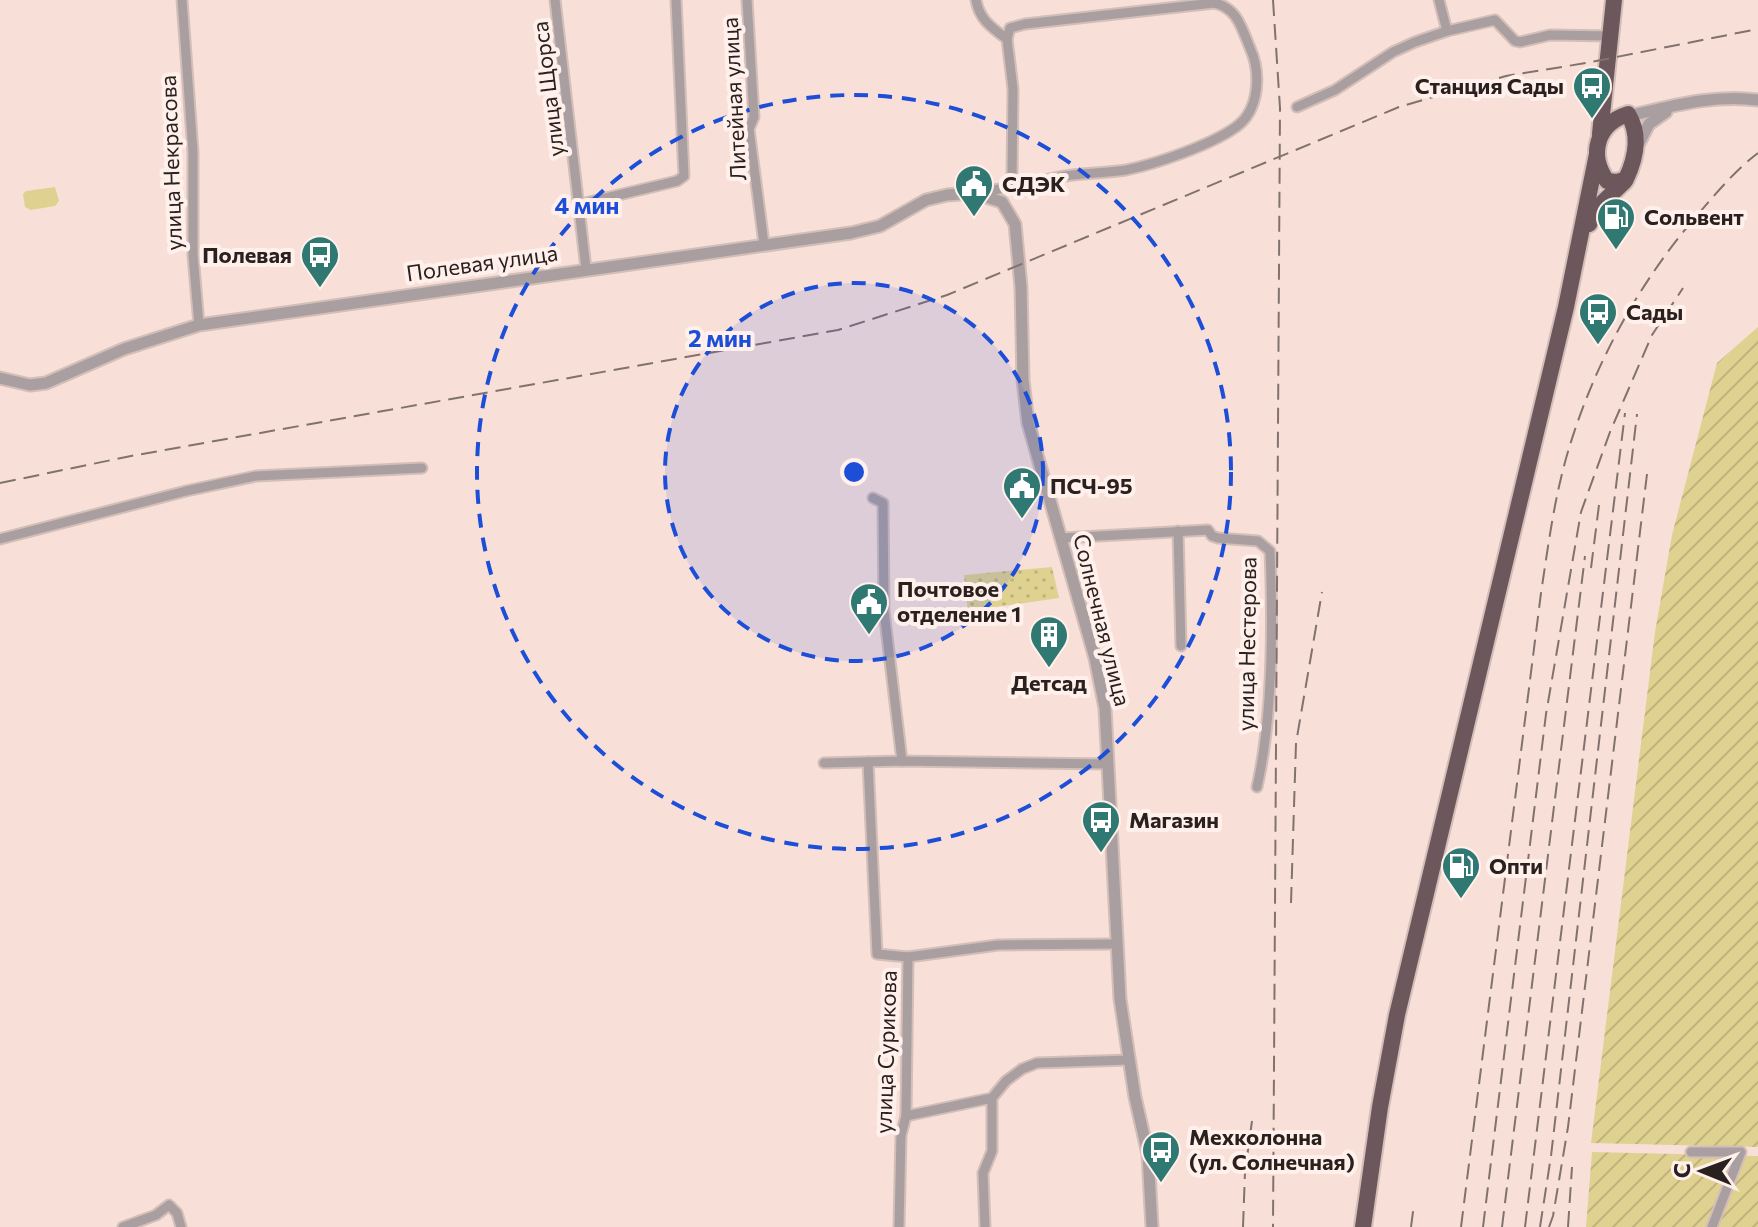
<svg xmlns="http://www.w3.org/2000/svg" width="1758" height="1227" font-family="Commissioner,sans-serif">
	<defs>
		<pattern id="park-dots" width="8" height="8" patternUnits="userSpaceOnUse" patternTransform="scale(2)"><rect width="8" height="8" fill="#dfd190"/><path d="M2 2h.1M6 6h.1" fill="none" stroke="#c0b37c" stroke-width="1.8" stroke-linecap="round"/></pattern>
		<pattern id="garden-furrows" width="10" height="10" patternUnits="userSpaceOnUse" patternTransform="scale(2)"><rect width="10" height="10" fill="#dfd190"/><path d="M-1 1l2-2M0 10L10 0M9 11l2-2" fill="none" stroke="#c0b37c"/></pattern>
	</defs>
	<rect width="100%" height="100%" fill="#f8e0d9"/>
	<!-- grass -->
	<polygon fill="#dfd190" points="55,187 59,201 55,206 31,210 25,207 23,194 26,191"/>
	<!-- park -->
	<polygon fill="url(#park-dots)" points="1052,567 1059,598 968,611 964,575"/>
	<!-- garden -->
	<g fill="url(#garden-furrows)">
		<polygon points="1758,327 1758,1147 1591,1143 1655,632 1672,535 1717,363"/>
		<polygon points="1592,1152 1758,1156 1758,1227 1586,1227"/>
	</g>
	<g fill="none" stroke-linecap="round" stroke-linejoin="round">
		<!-- minor casing -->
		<g stroke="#d3beb8" stroke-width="13">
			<g id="minor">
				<polyline points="182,0 193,152 193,255 199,325"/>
				<polyline points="555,0 586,269"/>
				<polyline points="747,0 754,117 749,129 764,244"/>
				<polyline points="1439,0 1447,31"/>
				<path d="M1007,39L1010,28L1025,24L1214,3C1237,7 1242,29 1250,48C1261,72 1260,110 1236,127C1211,145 1156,164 1126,170C1106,173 1085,173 1065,176C1046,179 1029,185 1010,186"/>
				<polyline points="1297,107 1335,90 1393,52 1415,42 1447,31 1495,20 1515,41 1520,42 1550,35 1611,36"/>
				<path d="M974,193L1006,188L1010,186L1012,178L1013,89L1007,39C992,28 979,19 976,0"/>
				<polyline points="581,204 677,181 684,176 676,0"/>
				<polyline points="873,498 883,503 884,611 902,761"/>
				<polyline points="1178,531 1181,646"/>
				<path d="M1062,538L1208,530L1212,536L1218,538L1258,541L1270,551C1273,624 1273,716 1257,787"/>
				<polyline points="0,539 186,491 256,476 422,468"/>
				<polyline points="868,762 877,954 908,957 906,1116 901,1135 899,1227"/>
				<polyline points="824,763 902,761 1107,764"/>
				<polyline points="908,957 998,945 1115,944"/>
				<polyline points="906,1116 992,1098 1006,1081 1022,1069 1037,1063 1129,1060"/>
				<polyline points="1691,1152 1741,1152 1712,1227"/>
				<polyline points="123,1227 156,1215 169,1205 177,1213 181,1227"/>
				<polyline points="985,1227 983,1173 992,1151 992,1098"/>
			</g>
		</g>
		<!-- tertiary casing -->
		<g stroke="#d3beb8" stroke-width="15">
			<g id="tertiary">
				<path d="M1629,116C1672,106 1714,94 1758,100"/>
				<polyline points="1637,147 1649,124 1666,112"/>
				<polyline points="0,378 30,385 46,383 124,349 199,325 851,233 880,226 926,200 947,195 974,193 1002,202 1015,224 1021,287 1023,380 1028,423 1095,658 1105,708 1120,999 1135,1097 1148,1154 1152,1227"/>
			</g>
		</g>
		<!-- trunk casing -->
		<g stroke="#d3beb8" stroke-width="20">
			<g id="trunk">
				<path d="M1628,114C1641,135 1636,158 1626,179L1617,182L1607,181C1588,154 1597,124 1628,114Z"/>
				<polyline points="1600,134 1614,0"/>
				<polyline points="1589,224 1599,206 1625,181"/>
				<polyline points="1363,1227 1380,1107 1397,1015 1566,307 1597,154"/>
			</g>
		</g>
		<!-- minor -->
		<use href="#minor" stroke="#a99ea0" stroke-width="9"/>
		<!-- tertiary -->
		<use href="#tertiary" stroke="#a99ea0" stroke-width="11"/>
		<!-- trunk -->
		<use href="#trunk" stroke="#6c585c" stroke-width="16"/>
		<!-- rail -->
		<g stroke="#82726e" stroke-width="2" stroke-dasharray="16 8" stroke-linecap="butt">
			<polyline points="1273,0 1280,108 1273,1227"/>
			<polyline points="0,483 131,456 838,330 947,295 1399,107 1506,76 1586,63 1758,29"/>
			<polyline points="1591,568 1599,505"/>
			<polyline points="1291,903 1296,743 1322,592"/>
			<polyline points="1243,1227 1245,1172 1252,1121"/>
			<polyline points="1411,1227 1414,1204"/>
			<path d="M1461,1227L1541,593C1548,547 1554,500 1567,455C1592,369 1636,287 1694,219C1713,197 1734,171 1758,153"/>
			<polyline points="1483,1227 1546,714 1581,512 1610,432 1652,335 1683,288"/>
			<polyline points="1502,1227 1585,556"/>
			<polyline points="1525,1227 1625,413"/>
			<polyline points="1540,1227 1551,1156 1637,414"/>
			<polyline points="1549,1227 1553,1216 1568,1127 1647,474"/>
			<polyline points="1568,1227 1572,1167"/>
		</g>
	</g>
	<!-- distance rings -->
	<circle cx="854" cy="472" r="189" fill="#1d4ed8" fill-opacity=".12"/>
	<g fill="none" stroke="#1d4ed8" stroke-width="4" stroke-dasharray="14 10">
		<circle cx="854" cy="472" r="189"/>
		<circle cx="854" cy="472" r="377"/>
	</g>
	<!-- icons -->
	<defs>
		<g id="bus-pin" transform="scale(2)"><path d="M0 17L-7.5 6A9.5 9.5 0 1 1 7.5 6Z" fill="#307872" stroke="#fff0ec"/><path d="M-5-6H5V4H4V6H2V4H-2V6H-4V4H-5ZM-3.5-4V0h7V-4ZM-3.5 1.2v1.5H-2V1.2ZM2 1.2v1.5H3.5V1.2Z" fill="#fff"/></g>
		<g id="civic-pin" transform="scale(2)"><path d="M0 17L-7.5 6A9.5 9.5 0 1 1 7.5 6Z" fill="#307872" stroke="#fff0ec"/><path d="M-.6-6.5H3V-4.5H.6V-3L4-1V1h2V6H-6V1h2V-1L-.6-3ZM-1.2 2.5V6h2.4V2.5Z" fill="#fff"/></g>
		<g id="fuel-pin" transform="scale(2)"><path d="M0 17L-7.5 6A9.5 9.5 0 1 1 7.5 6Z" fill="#307872" stroke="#fff0ec"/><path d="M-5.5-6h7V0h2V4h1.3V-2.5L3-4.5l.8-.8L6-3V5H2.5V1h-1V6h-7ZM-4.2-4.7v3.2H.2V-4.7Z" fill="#fff"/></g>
		<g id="building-pin" transform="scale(2)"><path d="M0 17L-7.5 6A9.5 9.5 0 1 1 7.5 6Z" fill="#307872" stroke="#fff0ec"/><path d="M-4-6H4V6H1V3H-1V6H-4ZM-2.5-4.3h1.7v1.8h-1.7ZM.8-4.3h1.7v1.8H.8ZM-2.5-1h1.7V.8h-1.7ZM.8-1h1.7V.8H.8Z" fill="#fff"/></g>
	</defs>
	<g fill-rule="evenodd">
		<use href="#bus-pin" x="1592" y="86"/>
		<use href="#civic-pin" x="974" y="184"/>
		<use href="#fuel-pin" x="1616" y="217"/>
		<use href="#bus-pin" x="320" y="255"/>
		<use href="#bus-pin" x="1598" y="312"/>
		<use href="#civic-pin" x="1022" y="486"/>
		<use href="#civic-pin" x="869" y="602"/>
		<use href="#building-pin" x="1049" y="635"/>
		<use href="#bus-pin" x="1101" y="820"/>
		<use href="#fuel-pin" x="1461" y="866"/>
		<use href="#bus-pin" x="1161" y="1150"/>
	</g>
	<g text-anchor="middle" stroke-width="8" stroke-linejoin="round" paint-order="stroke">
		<!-- poi labels -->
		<g font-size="22" font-weight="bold" fill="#2a211f" stroke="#fff0ec" text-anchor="start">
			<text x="1564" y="94" text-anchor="end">Станция Сады</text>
			<text x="1002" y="192">СДЭК</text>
			<text x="1644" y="225">Сольвент</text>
			<text x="292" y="263" text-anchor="end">Полевая</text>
			<text x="1626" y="320">Сады</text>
			<text x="1050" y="494">ПСЧ-95</text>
			<text x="897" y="597">Почтовое<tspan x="897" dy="25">отделение 1</tspan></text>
			<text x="1049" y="691" text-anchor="middle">Детсад</text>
			<text x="1129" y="828">Магазин</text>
			<text x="1489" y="874">Опти</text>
			<text x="1189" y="1145">Мехколонна<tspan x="1189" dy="25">(ул. Солнечная)</tspan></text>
		</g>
		<!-- street labels -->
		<g font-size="22" fill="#2a211f" stroke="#fff0ec">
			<text transform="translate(548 89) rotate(-97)" y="8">улица Щорса</text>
			<text transform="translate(734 99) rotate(-93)" y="8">Литейная улица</text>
			<text transform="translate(171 163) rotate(-92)" y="8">улица Некрасова</text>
			<text transform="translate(482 263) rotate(-8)" y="8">Полевая улица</text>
			<text transform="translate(1102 620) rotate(76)" y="8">Солнечная улица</text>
			<text transform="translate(1247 644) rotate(-89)" y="8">улица Нестерова</text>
			<text transform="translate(886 1052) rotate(-88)" y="8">улица Сурикова</text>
		</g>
	</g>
	<circle cx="854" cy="472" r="12" fill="#1d4ed8" stroke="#fff0ec" stroke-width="4"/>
	<g font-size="24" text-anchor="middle" font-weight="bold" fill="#1d4ed8" stroke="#fff0ec" stroke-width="8" stroke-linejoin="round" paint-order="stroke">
		<text x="587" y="214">4 мин</text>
		<text x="720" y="347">2 мин</text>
	</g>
	<!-- north arrow -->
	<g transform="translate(1702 1171) rotate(271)" stroke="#fff0ec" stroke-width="6" paint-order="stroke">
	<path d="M0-6L14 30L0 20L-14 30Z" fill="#2a211f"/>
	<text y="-12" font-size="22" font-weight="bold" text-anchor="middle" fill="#2a211f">С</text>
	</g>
</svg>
